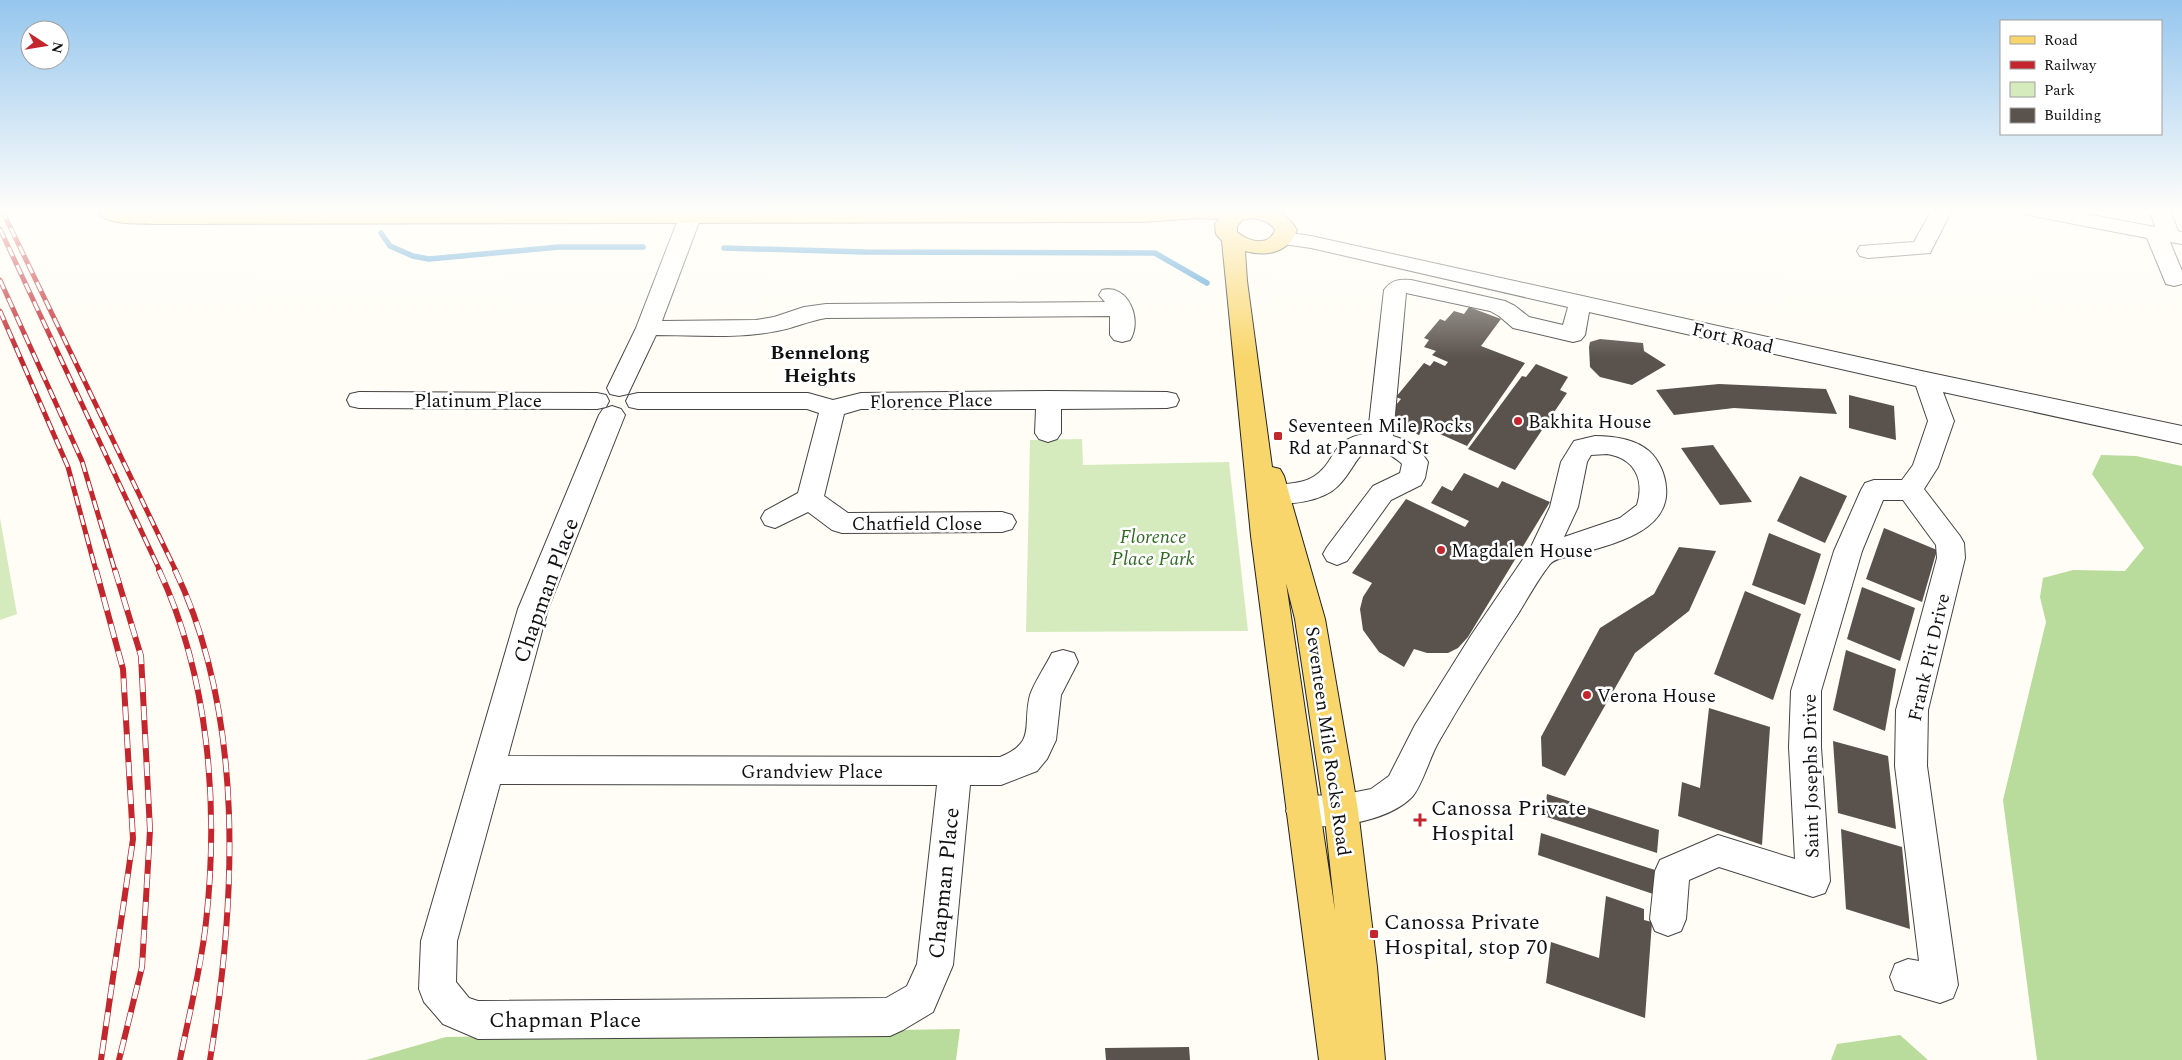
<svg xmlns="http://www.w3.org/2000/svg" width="2182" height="1060" font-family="Spectral,serif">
	<rect width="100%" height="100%" fill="#fffdf5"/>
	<!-- green -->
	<g fill="#d5ebbd">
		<polygon points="1082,439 1083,465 1229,462 1248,631 1026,632 1030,440"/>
		<polygon points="0,518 17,614 0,620"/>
	</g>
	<!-- forest -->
	<g fill="#b9dc9c">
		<polygon points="2101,455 2136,456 2182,466 2182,1060 2037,1060 2003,800 2046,622 2040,597 2043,578 2073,570 2125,571 2144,548 2092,474"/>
		<polygon points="960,1029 956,1060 366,1060 446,1037"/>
		<polygon points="1900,1035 1928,1060 1831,1060 1837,1044"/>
	</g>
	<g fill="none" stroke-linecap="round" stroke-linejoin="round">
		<!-- stream -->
		<g stroke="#3f96cf" stroke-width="5.5">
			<polyline points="381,233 390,246 413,256 429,259 559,247 643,247"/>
			<polyline points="724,248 865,252 1155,253 1207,283"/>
		</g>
	</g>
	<!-- building -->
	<g fill="#5a524d">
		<polygon points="1469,307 1501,319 1481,346 1525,363 1467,446 1424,427 1419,435 1395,424 1396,412 1391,411 1401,399 1396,397 1424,363 1430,366 1434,361 1445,366 1448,362 1432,355 1436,351 1424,347 1429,340 1424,338 1440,319 1445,321 1454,311 1464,314"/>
		<polygon points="1600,339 1643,343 1644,351 1666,365 1632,385 1600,377 1590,367 1589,347 1590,342"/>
		<polygon points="1536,364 1568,377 1560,390 1567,393 1515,470 1468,449 1522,376 1526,377"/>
		<polygon points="1719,384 1826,389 1837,414 1734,408 1674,415 1656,390"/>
		<polygon points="1849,395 1894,406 1896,440 1849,428"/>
		<polygon points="1713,445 1752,502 1720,505 1681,448"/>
		<polygon points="1464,473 1498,488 1502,481 1550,502 1468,637 1458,648 1448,653 1427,653 1414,649 1404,667 1379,652 1363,630 1360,609 1363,597 1372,583 1352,573 1406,499 1465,527 1469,521 1431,503 1442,486 1452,491"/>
		<polygon points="1800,476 1847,496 1825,543 1777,521"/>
		<polygon points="1884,528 1937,550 1922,602 1866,579"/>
		<polygon points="1769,533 1821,554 1805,605 1752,585"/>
		<polygon points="1679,547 1716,551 1689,611 1635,653 1565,776 1542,766 1541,737 1600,628 1654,594"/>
		<polygon points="1862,587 1915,608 1900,661 1847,639"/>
		<polygon points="1745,591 1801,614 1773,700 1714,674"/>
		<polygon points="1846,650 1896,669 1885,731 1833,710"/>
		<polygon points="1709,708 1770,727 1762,845 1678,816 1682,782 1700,788"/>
		<polygon points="1833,741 1888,756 1896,829 1838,813"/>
		<polygon points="1547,794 1659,830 1657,853 1544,816"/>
		<polygon points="1841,829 1902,847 1910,929 1846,909"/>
		<polygon points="1541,833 1655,870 1653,894 1538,855"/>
		<polygon points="1606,896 1644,909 1644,920 1652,922 1645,1018 1546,983 1551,942 1599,958"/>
		<polygon points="1189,1047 1190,1060 1106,1060 1105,1048"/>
	</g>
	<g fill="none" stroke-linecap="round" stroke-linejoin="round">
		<!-- minor casing -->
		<g stroke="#444" stroke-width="2">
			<g id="minor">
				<polygon points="1932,210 1952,210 1930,253 1868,258 1860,256 1857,251 1860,246 1914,242"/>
				<polygon points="2023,210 2066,210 2155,227 2150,210 2170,210 2178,231 2182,232 2182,244 2170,242 2182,271 2182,284 2174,286 2166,284 2147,238 2033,216 2026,214"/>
				<path d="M690,211L697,213L701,217L662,321L756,320L774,317L804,307L826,304L1105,302L1099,295L1102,290C1128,283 1143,320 1130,340L1122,342L1114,340L1110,335V316L826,318C808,321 794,328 777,331C738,339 696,335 656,335L628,394L619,396L610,394L607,388L636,328L679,217L683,213Z"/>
				<path d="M1284,232L1311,236L1926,372L2182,426V444L1943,392L1954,421L1938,467L1924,489L1960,536L1964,543L1965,558L1928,710L1927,766L1958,985L1953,998L1940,1003L1895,990L1890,977L1895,964L1908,959L1919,961L1895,766L1896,710L1937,558L1936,545L1903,500H1883L1862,551L1821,691V747L1830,881L1825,893L1813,897L1719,867L1689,880L1686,919L1681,931L1668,936L1655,931L1650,919L1655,871L1660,860L1718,835L1795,859L1789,747L1791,691L1834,551L1861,490L1865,483L1874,480H1902L1913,465L1928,421L1916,386L1589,312L1585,335L1581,340L1573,342L1513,328L1499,316L1490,311L1406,293L1393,436C1408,440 1420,449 1428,462L1425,478L1421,485L1391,500L1347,561L1337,565L1327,561L1323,554L1327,547L1373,486L1400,473L1402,464L1400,462C1360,430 1360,465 1338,486C1323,501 1288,507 1268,501L1264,494L1268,487C1282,483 1300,485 1313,477C1339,461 1327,440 1368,433L1384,290C1391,280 1399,279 1411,280L1505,301L1515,306L1529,317L1563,325L1568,307L1311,248L1276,243L1273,238L1276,233Z"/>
				<polygon points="1049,391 1167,392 1176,394 1179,400 1176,406 1167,408 1061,409 1061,433 1057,439 1048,442 1039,439 1035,433 1036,409 861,409 844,414 824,496 848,513 1002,512 1012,515 1016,522 1012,529 1002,532 842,533 832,530 808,512 775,528 765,525 761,518 765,511 798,493 819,413 807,409 638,409 629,407 626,401 629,395 638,393 808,393 833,400 861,393"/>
				<polygon points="359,392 597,393 606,395 609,401 606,407 597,409 359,408 350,406 347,400 350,394"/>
				<path d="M612,406L621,409L625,415L548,609L508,756L1000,757C1037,742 1022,726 1030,695C1035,681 1045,667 1052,653L1063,650L1074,653L1078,662L1061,695L1056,740L1047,759L1037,771L1001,785H970L953,965L933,1012L903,1030L890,1036L478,1039L443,1024L424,1002L419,989L421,941L518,609L599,415L603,409ZM500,784L937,785L917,964L907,986L886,998L478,1001L469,998L456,982L457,941Z"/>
				<path d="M1595,436C1613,436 1635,439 1649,451C1659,460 1665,474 1666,487C1671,533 1608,545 1575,555C1568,557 1555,558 1550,564C1538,579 1528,598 1518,614C1490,656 1463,699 1438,743C1430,757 1422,786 1412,797C1388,822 1323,833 1291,822L1286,811L1291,800L1303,796L1341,795L1371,789L1389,776L1415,725L1472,634L1530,549L1550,507L1561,462L1574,441ZM1607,454C1634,458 1645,479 1637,505L1620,518L1564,537L1578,507L1587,462L1591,455Z"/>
			</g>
		</g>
		<!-- major casing -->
		<g stroke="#222" stroke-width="2">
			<path id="major" d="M95,210L316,213L1275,210C1285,214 1291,220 1297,230C1289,253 1266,257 1245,251L1247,281L1272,467L1280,469L1284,476L1325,619L1358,810L1377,967L1385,1060H1319L1251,536L1222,241L1216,234L1215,224L1219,219L1198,218L1143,222L154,224C137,223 105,226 95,210ZM1250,218C1260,219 1270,221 1275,230C1269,247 1249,242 1237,232V226L1242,220ZM1286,583L1295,619L1324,810L1335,911Z"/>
		</g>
		<!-- minor -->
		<use href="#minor" fill="#fff" fill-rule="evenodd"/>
		<!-- major -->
		<use href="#major" fill="#f9d66b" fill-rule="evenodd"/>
		<!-- rail-far1 casing -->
		<g stroke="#c4262e" stroke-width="5">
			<g id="rail-far1">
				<polyline points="2,210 176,571"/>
				<polyline points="0,229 160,571"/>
				<polyline points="0,280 82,461 115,571"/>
				<polyline points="0,311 68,467 96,571"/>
			</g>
		</g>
		<!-- rail casing -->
		<g stroke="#c4262e" stroke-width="6">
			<g id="rail">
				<polyline points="96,570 123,669 133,839 101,1060"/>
				<polyline points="115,570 141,656 150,830 142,967 119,1060"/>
				<path d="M159,570C209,677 219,806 206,922C201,969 189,1014 180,1060"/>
				<path d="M175,570C246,718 236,903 210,1060"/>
			</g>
		</g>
		<!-- rail-far1 -->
		<use href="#rail-far1" stroke="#fff" stroke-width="3" stroke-dasharray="10" stroke-linecap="butt"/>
		<!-- rail -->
		<use href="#rail" stroke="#fff" stroke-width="4.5" stroke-dasharray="14" stroke-linecap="butt"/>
	</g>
	<!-- sky -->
	<linearGradient id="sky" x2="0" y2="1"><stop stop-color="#95c6ee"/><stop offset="0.59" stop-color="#fffefa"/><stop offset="1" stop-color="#fffefa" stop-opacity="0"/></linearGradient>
	<rect width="2182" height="358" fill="url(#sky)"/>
	<!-- markers -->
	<g fill="#c4262e" stroke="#fff" stroke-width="2">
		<circle cx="1518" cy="421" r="5"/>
		<rect x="1273" y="431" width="10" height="10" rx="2.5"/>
		<circle cx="1441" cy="550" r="5"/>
		<circle cx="1587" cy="695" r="5"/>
		<path d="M1417.5 812.5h5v5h5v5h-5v5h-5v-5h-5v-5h5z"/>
		<rect x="1369" y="929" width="10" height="10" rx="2.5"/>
	</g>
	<g text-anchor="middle" stroke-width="5" stroke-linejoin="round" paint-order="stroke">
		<!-- street labels -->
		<g font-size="19" fill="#111" stroke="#fff">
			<text transform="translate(1733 337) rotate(13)" y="7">Fort Road</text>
			<text x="478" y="407">Platinum Place</text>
			<text transform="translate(931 400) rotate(-1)" y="7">Florence Place</text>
			<text x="917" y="530">Chatfield Close</text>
			<text transform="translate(1928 657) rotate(-77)" y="7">Frank Pit Drive</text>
			<text transform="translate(1329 741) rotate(82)" y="7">Seventeen Mile Rocks Road</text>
			<text x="812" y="778">Grandview Place</text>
			<text transform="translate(1810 776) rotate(-91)" y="7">Saint Josephs Drive</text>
		</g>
		<!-- poi labels -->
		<g font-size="19" fill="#111" stroke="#fff" text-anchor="start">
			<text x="1528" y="428">Bakhita House</text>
			<text x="1288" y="432">Seventeen Mile Rocks<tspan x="1288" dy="22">Rd at Pannard St</tspan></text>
			<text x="1451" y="557">Magdalen House</text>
			<text x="1597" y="702">Verona House</text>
		</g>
		<!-- park labels -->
		<g font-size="19" font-style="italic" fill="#2f6b1f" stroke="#fff">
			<text x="1153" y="543">Florence<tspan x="1153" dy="22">Place Park</tspan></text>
		</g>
		<!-- neighbourhood labels -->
		<g font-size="20" font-weight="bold" fill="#111" stroke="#fff">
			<text x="820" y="359">Bennelong<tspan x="820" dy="23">Heights</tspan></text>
		</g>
		<!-- near-street labels -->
		<g font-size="22" fill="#111" stroke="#fff">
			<text transform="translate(545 590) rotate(-70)" y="8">Chapman Place</text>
			<text transform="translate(943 883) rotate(-84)" y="8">Chapman Place</text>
			<text x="565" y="1027">Chapman Place</text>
		</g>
		<!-- near-poi labels -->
		<g font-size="22" fill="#111" stroke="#fff" text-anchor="start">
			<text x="1431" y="815">Canossa Private<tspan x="1431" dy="25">Hospital</tspan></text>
			<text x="1384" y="929">Canossa Private<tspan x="1384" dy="25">Hospital, stop 70</tspan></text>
		</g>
	</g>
	<!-- legend -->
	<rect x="2000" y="20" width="162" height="115" fill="#ffffff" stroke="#a0a0a0"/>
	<rect x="2010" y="36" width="25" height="8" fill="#f9d66b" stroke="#a0a0a0"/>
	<text x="2044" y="45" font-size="15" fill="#111111">Road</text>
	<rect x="2010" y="61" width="25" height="8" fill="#c4262e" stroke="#a0a0a0"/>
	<text x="2044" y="70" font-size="15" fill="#111111">Railway</text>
	<rect x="2010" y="82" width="25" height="15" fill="#d5ebbd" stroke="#a0a0a0"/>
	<text x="2044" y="95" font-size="15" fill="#111111">Park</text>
	<rect x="2010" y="108" width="25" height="15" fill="#5a524d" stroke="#a0a0a0"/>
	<text x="2044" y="120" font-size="15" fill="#111111">Building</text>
	<!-- north arrow -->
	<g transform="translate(45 45) rotate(102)"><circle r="24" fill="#ffffff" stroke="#a0a0a0"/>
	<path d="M0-4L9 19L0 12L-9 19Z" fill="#c4262e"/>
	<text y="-8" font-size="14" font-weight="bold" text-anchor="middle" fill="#111111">N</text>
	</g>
</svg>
